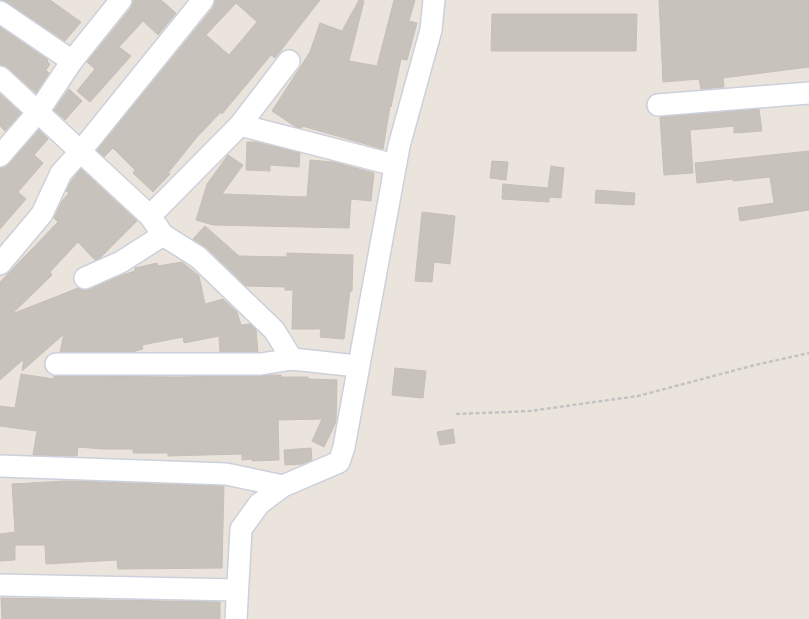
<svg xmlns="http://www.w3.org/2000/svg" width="809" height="619" font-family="Signika,sans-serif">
	<rect width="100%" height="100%" fill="#ebe4dd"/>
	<!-- building -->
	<g fill="#c7c2bc" stroke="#c7bfb7" fill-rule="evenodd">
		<polygon points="2,0 50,0 81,22 65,41"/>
		<polygon points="133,0 161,0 176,13 158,35 143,21 119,47 131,56 90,102 77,91 95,69 87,62 131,8"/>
		<path d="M215,0H320L275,58L271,55L222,114L221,112L197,137L168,173L170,174L153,192L133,173L135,170L113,148L104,157L97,150L213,8ZM236,3L257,22L229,55L206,35Z"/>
		<polygon points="359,0 364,1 349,61 377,66 394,0 415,0 409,21 417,23 407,60 401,59 391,107 390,106 383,149 302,126 302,128 296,127 272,111 310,52 320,23 342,31"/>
		<polygon points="659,0 809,0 809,67 723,78 724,87 701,89 699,79 663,82"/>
		<polygon points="492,14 637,14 636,51 491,51"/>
		<polygon points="0,27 48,60 47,61 50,64 46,70 49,73 36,93 8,68 0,65"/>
		<polygon points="69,89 82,101 65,120 54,110"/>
		<polygon points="0,94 21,113 5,131 0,126"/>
		<polygon points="759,109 762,131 734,133 734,126 690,130 693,173 664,175 660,117"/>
		<polygon points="39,130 48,139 34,155 43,163 18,192 26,199 0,229 0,168 9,164"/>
		<polygon points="247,142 256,142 300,153 299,167 270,165 270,171 246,170"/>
		<polygon points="809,151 809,210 740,221 738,208 774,203 770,177 733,181 733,179 697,183 695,163"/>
		<polygon points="228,155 243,165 222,194 307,197 310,160 333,162 374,173 371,201 351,199 349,228 213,225 196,220 207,184"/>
		<polygon points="492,161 508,162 506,180 490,178"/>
		<polygon points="551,166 564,168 561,198 549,197 549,202 502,199 503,184 548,188"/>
		<polygon points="81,169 137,221 100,258 95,260 78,242 50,272 52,275 12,314 78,288 83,290 90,289 123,275 135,271 135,268 157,263 158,266 182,262 199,276 205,304 223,299 237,312 241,325 250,324 256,330 258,352 220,352 219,336 184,343 183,337 142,345 143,349 132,352 60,352 64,334 22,371 24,359 0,380 0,282 58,222 54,218 62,201 69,193 66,191 72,180"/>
		<polygon points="596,190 635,193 634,205 595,203"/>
		<polygon points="422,212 455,216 450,264 434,262 432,282 415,281"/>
		<polygon points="205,226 239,256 287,257 287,253 353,255 352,291 350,291 344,339 320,337 321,329 292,329 293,290 285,290 285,287 246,286 207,248 193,239"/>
		<polygon points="395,368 426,371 423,398 392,395"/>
		<polygon points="21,374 54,379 54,376 178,377 281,375 281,377 308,377 309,379 337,380 336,422 324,447 312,441 322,419 278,420 279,460 252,461 252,459 242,460 242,454 168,456 168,453 133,453 133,449 102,449 78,447 77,456 33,455 37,431 0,426 0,406 15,408"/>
		<polygon points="453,429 455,443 440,445 437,432"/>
		<polygon points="311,448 312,460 302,464 285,465 284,450"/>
		<polygon points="67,481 224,486 222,568 118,569 117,560 46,564 45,545 15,545 15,560 0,561 0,534 15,532 12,484"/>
		<polygon points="1,598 220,602 220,619 2,619"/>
	</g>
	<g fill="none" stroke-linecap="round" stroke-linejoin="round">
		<!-- minor casing -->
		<g stroke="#cbd0db" stroke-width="24">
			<g id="minor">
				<polyline points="0,12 72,61"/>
				<polyline points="0,77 150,216 163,235 198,257 274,330 292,359"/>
				<polyline points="658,105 809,93"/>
				<polyline points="240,125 395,165"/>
				<polyline points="0,156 38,112 72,61 121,0"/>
				<polyline points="150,216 240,125 289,61"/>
				<polyline points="0,264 42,214 61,173 80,152 203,0"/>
				<polyline points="85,278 121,262 163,235"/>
				<polyline points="56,364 261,364 292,359 357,366"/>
				<polyline points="0,466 226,474 283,486"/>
				<polyline points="0,585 236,590"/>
				<polyline points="236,619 241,529 259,504 283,486 339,462 344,447 399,146 431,30 434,0"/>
			</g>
		</g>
		<!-- path -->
		<polyline stroke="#c3c3c3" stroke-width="2.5" stroke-dasharray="4 2.5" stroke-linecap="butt" points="456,414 530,411 638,396 755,365 809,353"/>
		<!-- minor -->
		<use href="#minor" stroke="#fff" stroke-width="21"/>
	</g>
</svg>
